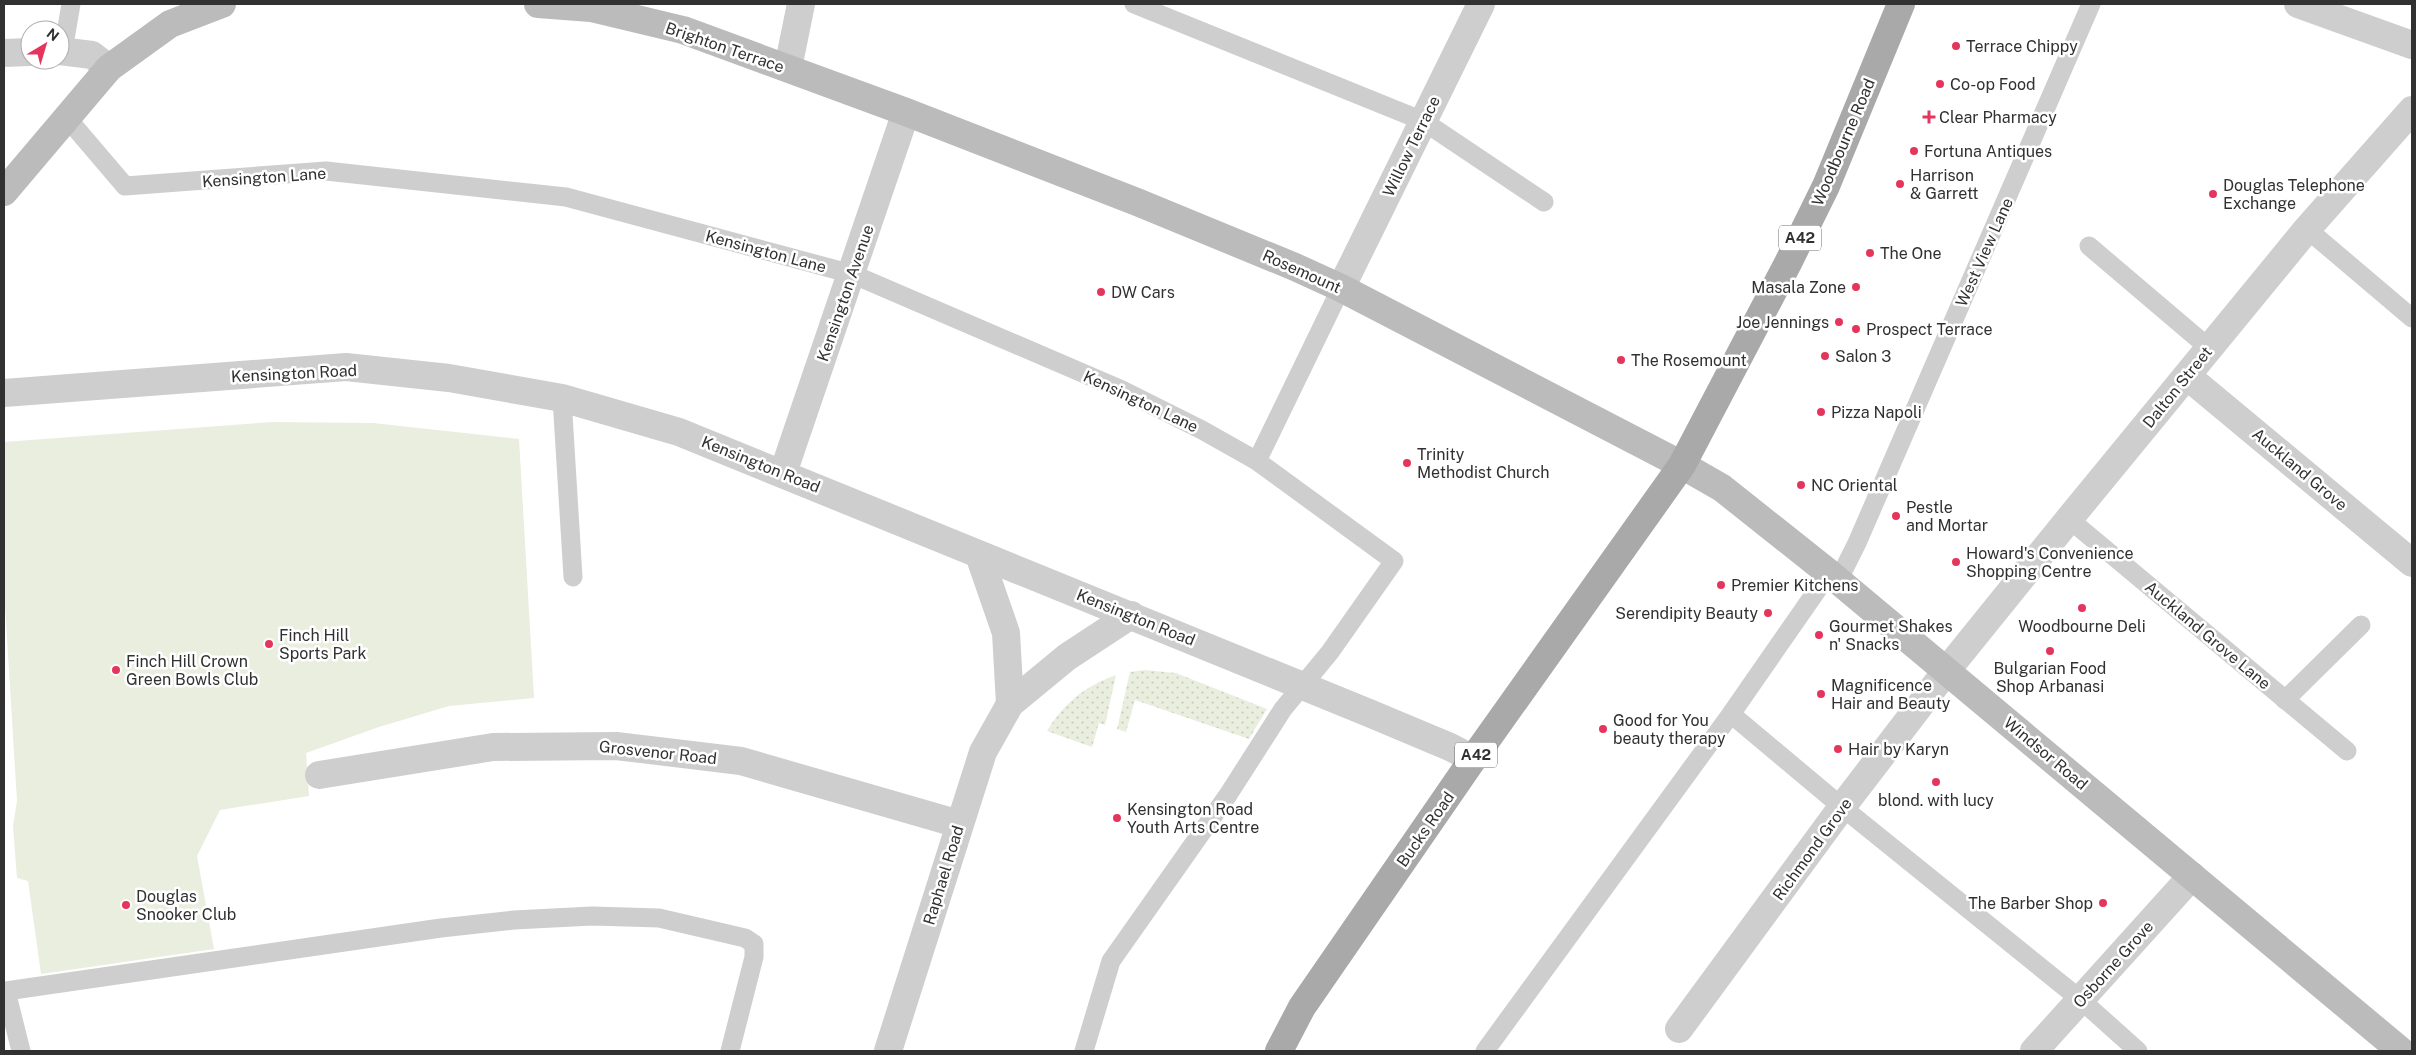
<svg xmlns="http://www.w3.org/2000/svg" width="2416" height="1055" font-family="'Public Sans',sans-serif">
	<defs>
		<pattern id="green-dots" width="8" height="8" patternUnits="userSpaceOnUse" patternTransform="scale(1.25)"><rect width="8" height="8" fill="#e9eedf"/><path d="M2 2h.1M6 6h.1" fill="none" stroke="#c8cdc0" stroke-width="1.8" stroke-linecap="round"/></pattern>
	</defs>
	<rect width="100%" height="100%" fill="#fff"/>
	<!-- green -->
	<g fill="url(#green-dots)">
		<polygon points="1145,670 1176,673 1267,709 1249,739 1135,700 1126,732 1117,729 1130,672"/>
		<path d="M1116,675L1105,725L1099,723L1092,747L1047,731C1064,703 1085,686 1116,675Z"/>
	</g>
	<!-- pitch -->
	<polygon fill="#e9eedf" points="272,422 373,423 519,439 534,698 449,706 379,727 306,753 309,796 220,810 197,856 214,949 41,974 28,881 17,878 13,826 17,801 4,589 4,442"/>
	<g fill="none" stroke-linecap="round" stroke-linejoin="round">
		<!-- service -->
		<g stroke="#cecece" stroke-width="19">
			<polyline points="1134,4 1423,121 1544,202"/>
			<polyline points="63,51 71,4"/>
			<polyline points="67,118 125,186 326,171 566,197 852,274 1122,390 1202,430 1257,461 1394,561 1330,652 1283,709 1228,795 1111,961 1084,1051"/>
			<polyline points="2307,229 2412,318"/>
			<polyline points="2089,246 2209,348"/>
			<polyline points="562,398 573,577"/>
			<polyline points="1257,461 1341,288"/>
			<polyline points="2069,519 2347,751"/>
			<polyline points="1838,581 1857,543 2091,4"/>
			<polyline points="2285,700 2361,625"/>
			<polyline points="1731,714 1842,807 2081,1000 2138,1051"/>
			<polyline points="21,1051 6,991 441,928 514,920 592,916 659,918 745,938 754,944 754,957 730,1051"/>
			<polyline points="1485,1051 1731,714 1829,573"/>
		</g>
		<!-- minor -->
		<g stroke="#cecece" stroke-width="28">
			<polyline points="2298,4 2412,45"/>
			<polyline points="60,51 92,55 109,68"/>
			<polyline points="4,53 30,52"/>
			<polyline points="788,68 801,4"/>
			<polyline points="1341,288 1481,4"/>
			<polyline points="2187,376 2412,563"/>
			<polyline points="4,393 346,367 449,378 562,398 679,432 1369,713 1450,747 1473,759"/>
			<polyline points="783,473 906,112"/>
			<polyline points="979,555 1006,633 1010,704"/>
			<polyline points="319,775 493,747 616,746 741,761 959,824"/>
			<polyline points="1679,1029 1842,807 1947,670 2069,519 2307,229 2412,110"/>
			<polyline points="888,1051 983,752 1010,704 1067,657 1131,615"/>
			<polyline points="2034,1051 2192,876"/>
		</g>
		<!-- secondary -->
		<g stroke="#bbb" stroke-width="28">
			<polyline points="538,4 591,8 683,30 906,112 1137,202 1295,267 1341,288 1682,465 1722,488 1829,573 2401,1051"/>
			<polyline points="4,192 109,68 170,24 222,4"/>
		</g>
		<!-- primary -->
		<polyline stroke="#a9a9a9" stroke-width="28" points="1279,1051 1302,1007 1473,759 1682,465 1788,263 1826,186 1901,4"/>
	</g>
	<!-- markers -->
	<g fill="#e6355d" stroke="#fff" stroke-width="2">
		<circle cx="1956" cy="46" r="5"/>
		<circle cx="1940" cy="84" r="5"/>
		<path d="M1926.5 109.5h5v5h5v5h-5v5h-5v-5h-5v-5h5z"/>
		<circle cx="1914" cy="151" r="5"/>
		<circle cx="1900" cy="184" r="5"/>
		<circle cx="2213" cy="194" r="5"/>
		<circle cx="1870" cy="253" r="5"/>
		<circle cx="1856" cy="287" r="5"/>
		<circle cx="1101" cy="292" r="5"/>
		<circle cx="1839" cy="322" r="5"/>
		<circle cx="1856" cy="329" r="5"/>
		<circle cx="1825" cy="356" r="5"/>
		<circle cx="1621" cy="360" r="5"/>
		<circle cx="1821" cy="412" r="5"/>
		<circle cx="1407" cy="463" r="5"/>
		<circle cx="1801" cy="485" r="5"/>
		<circle cx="1896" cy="516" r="5"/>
		<circle cx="1956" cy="562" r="5"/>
		<circle cx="1721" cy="585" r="5"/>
		<circle cx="2082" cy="608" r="5"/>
		<circle cx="1768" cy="613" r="5"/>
		<circle cx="1819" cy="635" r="5"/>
		<circle cx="269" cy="644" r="5"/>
		<circle cx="2050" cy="651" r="5"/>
		<circle cx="116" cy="670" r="5"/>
		<circle cx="1821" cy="694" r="5"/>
		<circle cx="1603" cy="729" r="5"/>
		<circle cx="1838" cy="749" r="5"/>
		<circle cx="1936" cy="782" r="5"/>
		<circle cx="1117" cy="818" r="5"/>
		<circle cx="2103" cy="903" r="5"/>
		<circle cx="126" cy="905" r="5"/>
	</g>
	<g text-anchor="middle" stroke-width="5" stroke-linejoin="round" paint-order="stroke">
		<!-- shield labels -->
		<g fill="#fff" stroke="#6f6f6f" stroke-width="1">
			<rect x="1779" y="225.5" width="42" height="25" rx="4"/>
			<rect x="1455" y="742.5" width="42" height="25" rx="4"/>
		</g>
		<g font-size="15" font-weight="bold" fill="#313131">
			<text x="1800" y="243">A42</text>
			<text x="1476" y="760">A42</text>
		</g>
		<!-- poi labels -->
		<g font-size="16" fill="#313131" stroke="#fff" text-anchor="start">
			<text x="1966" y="52">Terrace Chippy</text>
			<text x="1950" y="90">Co-op Food</text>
			<text x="1939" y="123">Clear Pharmacy</text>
			<text x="1924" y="157">Fortuna Antiques</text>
			<text x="1910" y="181">Harrison<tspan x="1910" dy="18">&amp; Garrett</tspan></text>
			<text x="2223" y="191">Douglas Telephone<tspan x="2223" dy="18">Exchange</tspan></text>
			<text x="1880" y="259">The One</text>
			<text x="1846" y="293" text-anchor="end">Masala Zone</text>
			<text x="1111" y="298">DW Cars</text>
			<text x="1829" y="328" text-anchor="end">Joe Jennings</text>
			<text x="1866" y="335">Prospect Terrace</text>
			<text x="1835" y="362">Salon 3</text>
			<text x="1631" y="366">The Rosemount</text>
			<text x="1831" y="418">Pizza Napoli</text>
			<text x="1417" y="460">Trinity<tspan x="1417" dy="18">Methodist Church</tspan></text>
			<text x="1811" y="491">NC Oriental</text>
			<text x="1906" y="513">Pestle<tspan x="1906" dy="18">and Mortar</tspan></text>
			<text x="1966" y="559">Howard's Convenience<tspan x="1966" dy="18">Shopping Centre</tspan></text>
			<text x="1731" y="591">Premier Kitchens</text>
			<text x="1758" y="619" text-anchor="end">Serendipity Beauty</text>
			<text x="1829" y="632">Gourmet Shakes<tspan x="1829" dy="18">n' Snacks</tspan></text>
			<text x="2082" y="632" text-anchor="middle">Woodbourne Deli</text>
			<text x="279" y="641">Finch Hill<tspan x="279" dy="18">Sports Park</tspan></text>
			<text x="126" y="667">Finch Hill Crown<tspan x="126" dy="18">Green Bowls Club</tspan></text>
			<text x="2050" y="674" text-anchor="middle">Bulgarian Food<tspan x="2050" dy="18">Shop Arbanasi</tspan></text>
			<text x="1831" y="691">Magnificence<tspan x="1831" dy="18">Hair and Beauty</tspan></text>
			<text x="1613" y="726">Good for You<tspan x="1613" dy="18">beauty therapy</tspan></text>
			<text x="1848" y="755">Hair by Karyn</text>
			<text x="1936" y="806" text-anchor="middle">blond. with lucy</text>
			<text x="1127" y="815">Kensington Road<tspan x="1127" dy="18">Youth Arts Centre</tspan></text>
			<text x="136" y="902">Douglas<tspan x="136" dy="18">Snooker Club</tspan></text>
			<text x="2093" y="909" text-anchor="end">The Barber Shop</text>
		</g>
		<!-- street labels -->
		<g font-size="16" fill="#313131" stroke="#fff">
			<text transform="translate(725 47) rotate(19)" y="6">Brighton Terrace</text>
			<text transform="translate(1843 142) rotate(-67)" y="6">Woodbourne Road</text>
			<text transform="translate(1411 146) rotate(-64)" y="6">Willow Terrace</text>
			<text transform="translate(264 177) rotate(-4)" y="6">Kensington Lane</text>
			<text transform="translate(766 251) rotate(15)" y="6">Kensington Lane</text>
			<text transform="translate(1984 252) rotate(-66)" y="6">West View Lane</text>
			<text transform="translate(1302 271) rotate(24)" y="6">Rosemount</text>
			<text transform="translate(845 293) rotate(-71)" y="6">Kensington Avenue</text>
			<text transform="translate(294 373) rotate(-3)" y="6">Kensington Road</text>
			<text transform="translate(2177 387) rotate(-51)" y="6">Dalton Street</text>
			<text transform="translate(1141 401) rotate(25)" y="6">Kensington Lane</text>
			<text transform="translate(761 464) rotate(22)" y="6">Kensington Road</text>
			<text transform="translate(2300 469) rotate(40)" y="6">Auckland Grove</text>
			<text transform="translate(1136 617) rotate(22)" y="6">Kensington Road</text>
			<text transform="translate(2208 635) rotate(40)" y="6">Auckland Grove Lane</text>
			<text transform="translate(658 752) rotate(6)" y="6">Grosvenor Road</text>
			<text transform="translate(2046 753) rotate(40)" y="6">Windsor Road</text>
			<text transform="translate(1425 829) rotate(-55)" y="6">Bucks Road</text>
			<text transform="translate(1812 849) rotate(-54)" y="6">Richmond Grove</text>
			<text transform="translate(943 875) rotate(-73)" y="6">Raphael Road</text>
			<text transform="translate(2113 964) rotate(-48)" y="6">Osborne Grove</text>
		</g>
	</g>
	<!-- border -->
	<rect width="2416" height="1055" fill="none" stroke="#313131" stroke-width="10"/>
	<!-- north arrow -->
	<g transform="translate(45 45) rotate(38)"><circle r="24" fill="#ffffff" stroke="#adadad"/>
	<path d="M0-4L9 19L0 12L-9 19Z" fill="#e6355d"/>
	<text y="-8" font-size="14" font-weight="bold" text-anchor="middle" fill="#313131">N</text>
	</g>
</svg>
